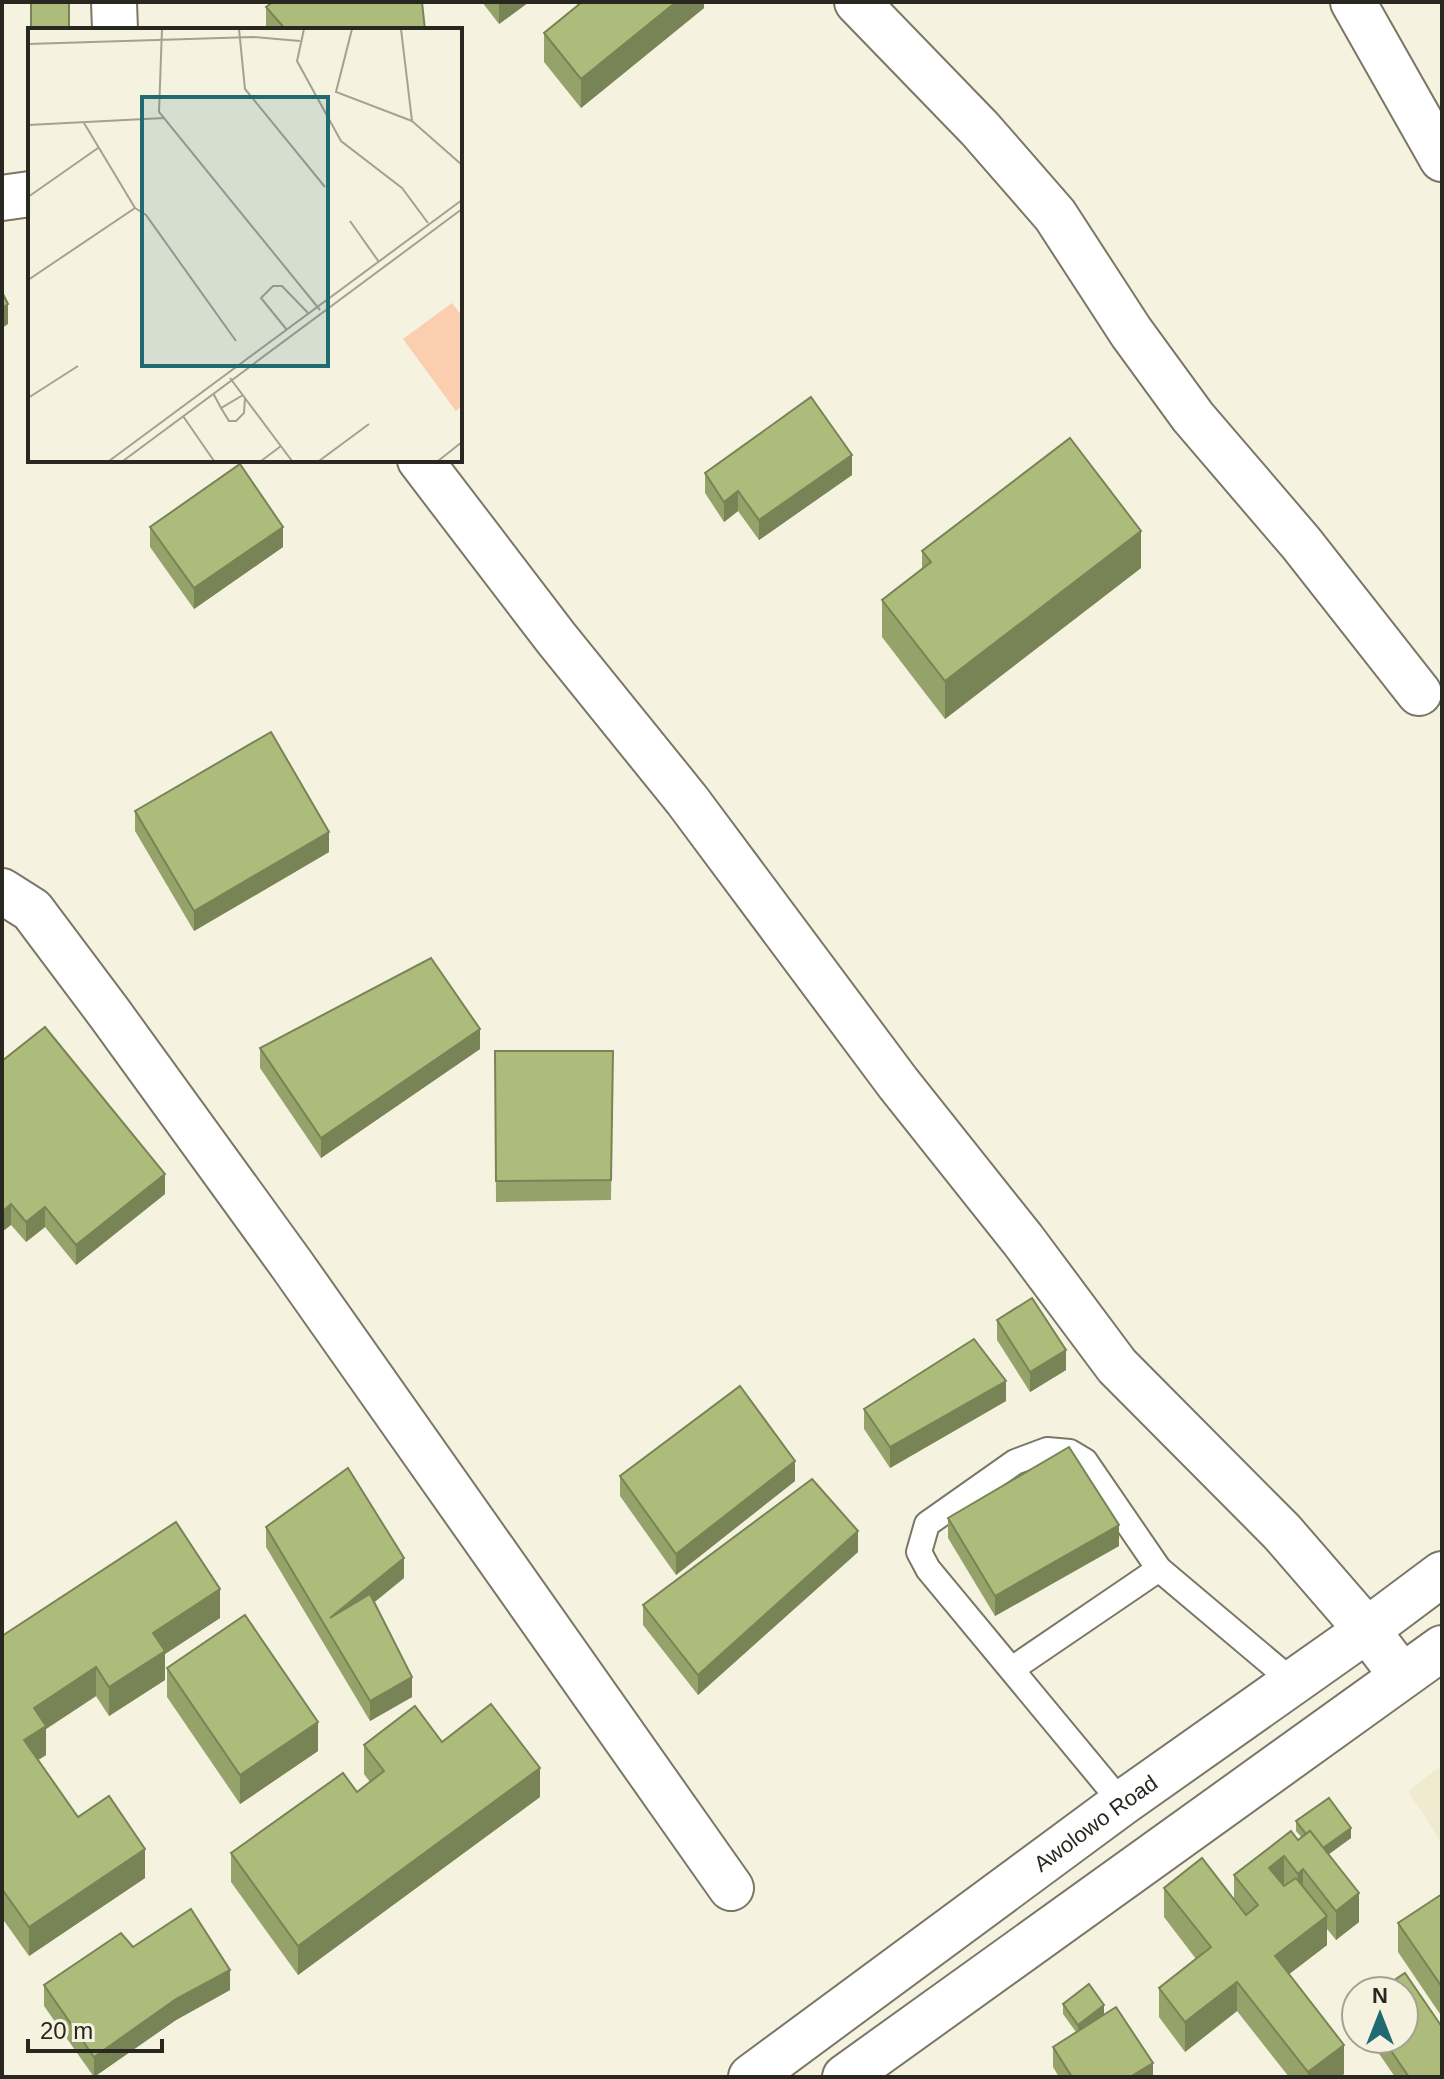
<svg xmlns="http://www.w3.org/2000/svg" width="1444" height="2079" font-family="Arial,sans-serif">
	<rect width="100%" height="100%" fill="#f6f2e0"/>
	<!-- built -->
	<polygon fill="#efead0" points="1442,1765 1442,1843 1408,1791"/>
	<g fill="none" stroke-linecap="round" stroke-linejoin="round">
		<!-- lane casing -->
		<g stroke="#7a7767" stroke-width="28">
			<g id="lane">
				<polyline points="1012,1669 1159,1569"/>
				<polyline points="1122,1803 928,1569 919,1552 927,1524 1015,1462 1047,1450 1070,1452 1085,1461 1159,1569 1293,1682"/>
			</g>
		</g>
		<!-- street casing -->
		<g stroke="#7a7767" stroke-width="48">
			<g id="street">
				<polyline points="114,2 115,30"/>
				<polyline points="857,2 980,129 1055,215 1131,332 1193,417 1301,543 1419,693"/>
				<polyline points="1353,2 1442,159"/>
				<polyline points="2,198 30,194"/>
				<polyline points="420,460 556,638 687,800 898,1083 1023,1240 1117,1366 1282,1532 1367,1630 1402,1676"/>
				<polyline points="2,891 32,910 110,1014 292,1265 731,1888"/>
			</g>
		</g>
		<!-- secondary casing -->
		<g stroke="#7a7767" stroke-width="48">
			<g id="secondary">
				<path id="s1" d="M751,2077L1122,1803L1367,1630L1442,1574"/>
				<polyline points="845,2077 1442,1648"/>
			</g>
		</g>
		<!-- lane -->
		<use href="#lane" stroke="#fff" stroke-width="24"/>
		<!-- street -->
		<use href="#street" stroke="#fff" stroke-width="44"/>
		<!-- secondary -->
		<use href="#secondary" stroke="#fff" stroke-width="44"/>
	</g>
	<!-- wall -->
	<g fill="#95a26a">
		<polygon points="482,2 529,2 499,24"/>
		<polygon points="704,2 704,8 581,108 544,62 544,33"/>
		<polygon points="266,7 425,30 266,30"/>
		<polygon points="705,473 852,475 759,540 738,511 724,522 705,493"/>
		<polygon points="150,527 283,547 194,609 150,547"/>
		<polygon points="922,551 1141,568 945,719 882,637 882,600 922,569"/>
		<polygon points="135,811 329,852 194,931 135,831"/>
		<polygon points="260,1048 480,1049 321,1158 260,1068"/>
		<polygon points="495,1051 613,1051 611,1200 496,1202"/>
		<polygon points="2,1061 165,1194 76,1265 45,1227 26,1242 11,1225"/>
		<polygon points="997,1320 1066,1370 1030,1392 997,1340"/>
		<polygon points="1006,1401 890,1468 864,1429 864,1409"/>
		<polygon points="620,1476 795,1481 676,1575 620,1496"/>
		<polygon points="948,1518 1119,1546 995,1616 948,1538"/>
		<polygon points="266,1527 404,1578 374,1602 412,1697 370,1721 266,1547"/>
		<polygon points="858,1552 698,1695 643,1625 643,1605"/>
		<polygon points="220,1618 165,1654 165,1680 109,1716 96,1696 46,1729 46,1755 38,1760 78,1817 145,1878 29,1956 2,1918 2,1636"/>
		<polygon points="167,1668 318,1751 240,1804 167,1697"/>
		<polygon points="442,1742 540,1797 298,1975 231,1882 231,1853 357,1792 370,1782 364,1774 364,1745"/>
		<polygon points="1296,1821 1351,1838 1328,1855 1359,1922 1336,1940 1327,1929 1327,1945 1289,1974 1344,2074 1340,2077 1289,2077 1237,2011 1185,2052 1159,2017 1159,1988 1196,1959 1164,1917 1164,1888 1234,1899 1234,1875 1302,1838 1296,1831"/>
		<polygon points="1442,1894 1442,2017 1398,1952 1398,1923"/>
		<polygon points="133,1947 230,1990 176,2020 94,2077 44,2006 44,1985"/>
		<polygon points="1063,2004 1104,2014 1153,2077 1059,2077 1053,2067 1053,2047 1076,2032 1063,2014"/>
		<polygon points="1369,2039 1404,2039 1442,2077 1395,2077"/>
	</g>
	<!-- shaded-wall -->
	<g fill="#798456">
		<polygon points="501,2 529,2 499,24 499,4"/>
		<polygon points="676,2 704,2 704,8 581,108 581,79"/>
		<polygon points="8,304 8,324 2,328 2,308"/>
		<polygon points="852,455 852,475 759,540 759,520"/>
		<polygon points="738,491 738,511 724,522 724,502"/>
		<polygon points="283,527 283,547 194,609 194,588"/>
		<polygon points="1141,531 1141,568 945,719 945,681"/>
		<polygon points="329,832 329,852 194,931 194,911"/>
		<polygon points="480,1029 480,1049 321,1158 321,1138"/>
		<polygon points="165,1174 165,1194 76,1265 76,1245"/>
		<polygon points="11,1204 11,1225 2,1232 2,1212"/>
		<polygon points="45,1207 45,1227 26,1242 26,1222"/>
		<polygon points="1066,1350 1066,1370 1030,1392 1030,1372"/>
		<polygon points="1006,1381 1006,1401 890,1468 890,1447"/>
		<polygon points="795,1461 795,1481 676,1575 676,1554"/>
		<polygon points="1119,1525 1119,1546 995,1616 995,1596"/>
		<polygon points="858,1531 858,1552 698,1695 698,1675"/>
		<polygon points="404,1558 404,1578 332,1637 330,1618"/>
		<polygon points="220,1589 220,1618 165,1654 165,1680 109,1716 109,1687 153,1633"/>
		<polygon points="96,1667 96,1696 46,1729 46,1755 24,1769 24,1740 34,1708"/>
		<polygon points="412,1677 412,1697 370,1721 370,1701"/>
		<polygon points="318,1722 318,1751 240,1804 240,1775"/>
		<polygon points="540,1768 540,1797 298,1975 298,1946"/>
		<polygon points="1351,1828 1351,1838 1319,1861 1319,1851"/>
		<polygon points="145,1849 145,1878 29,1956 29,1927"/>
		<polygon points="1284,1856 1284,1885 1269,1897 1269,1868"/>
		<polygon points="1303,1869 1303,1899 1298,1903 1298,1874"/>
		<polygon points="1359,1893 1359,1922 1336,1940 1336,1911"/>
		<polygon points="1327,1916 1327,1945 1275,1985 1275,1956"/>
		<polygon points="230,1970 230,1990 176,2020 94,2077 94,2057 176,1999"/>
		<polygon points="1237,1982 1237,2011 1185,2052 1185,2022"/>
		<polygon points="1104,2005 1104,2015 1078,2035 1078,2025"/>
		<polygon points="1344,2045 1344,2074 1340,2077 1308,2077 1308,2072"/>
		<polygon points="1153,2063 1153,2077 1130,2077"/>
	</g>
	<!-- building -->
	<g fill="#adbc7b" stroke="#798456" stroke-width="2">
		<rect x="31" y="2" width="38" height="28"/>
		<polygon points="273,2 422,2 425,30 286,30 266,7"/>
		<polygon points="582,2 676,2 581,79 544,33"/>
		<polygon points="2,292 8,304 2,308"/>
		<polygon points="811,397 852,455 759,520 738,491 724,502 705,473"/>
		<polygon points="1070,438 1141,531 945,681 882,600 931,562 922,551"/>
		<polygon points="240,464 283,527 194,588 150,527"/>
		<polygon points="271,732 329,832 194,911 135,811"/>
		<polygon points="431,958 480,1029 321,1138 260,1048"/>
		<polygon points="45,1027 165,1174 76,1245 45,1207 26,1222 11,1204 2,1212 2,1061"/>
		<polygon points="495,1051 613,1051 611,1180 496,1181"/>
		<polygon points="1032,1298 1066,1350 1030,1372 997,1320"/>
		<polygon points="974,1339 1006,1381 890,1447 864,1409"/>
		<polygon points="740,1386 795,1461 676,1554 620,1476"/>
		<polygon points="1069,1447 1119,1525 995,1596 948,1518"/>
		<polygon points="348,1468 404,1558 330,1618 370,1594 412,1677 370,1701 266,1527"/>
		<polygon points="812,1479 858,1531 698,1675 643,1605"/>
		<polygon points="176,1522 220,1589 153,1633 165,1651 109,1687 96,1667 34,1708 46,1726 24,1740 78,1817 109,1796 145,1849 29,1927 2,1889 2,1636"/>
		<polygon points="245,1615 318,1722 240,1775 167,1668"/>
		<polygon points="491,1704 540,1768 298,1946 231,1853 343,1773 357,1792 384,1771 364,1745 415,1706 442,1742"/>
		<polygon points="1329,1798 1351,1828 1323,1848 1310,1831 1306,1834 1296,1821"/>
		<polygon points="1291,1831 1298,1840 1310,1831 1359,1893 1336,1911 1303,1869 1298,1874 1284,1856 1269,1868 1284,1886 1296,1878 1327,1916 1275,1956 1344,2045 1308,2072 1237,1982 1185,2022 1159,1988 1211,1947 1164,1888 1202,1858 1246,1915 1258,1905 1234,1875"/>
		<polygon points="1442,1894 1442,1987 1398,1923"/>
		<polygon points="191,1909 230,1970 176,1999 94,2057 44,1985 121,1933 133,1947"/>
		<polygon points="1405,1973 1442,2027 1442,2077 1409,2077 1383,2039 1404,2039 1404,1991 1378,1991"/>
		<polygon points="1089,1984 1104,2005 1078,2025 1063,2004"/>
		<polygon points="1116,2007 1153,2063 1130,2077 1072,2077 1053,2047"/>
	</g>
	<g text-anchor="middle" stroke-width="6" stroke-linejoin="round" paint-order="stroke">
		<!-- street labels -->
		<g font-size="22" fill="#282720" stroke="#f6f2e0">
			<text dy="8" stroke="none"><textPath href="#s1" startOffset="428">Awolowo Road</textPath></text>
		</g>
	</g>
	<!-- overview -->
	<g transform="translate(28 28)">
		<rect width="434" height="434" fill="#f6f2e0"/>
		<path d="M424,275L434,288V378L428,383L375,311Z" fill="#faceaf"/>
		<path fill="none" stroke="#a4a193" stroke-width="2" d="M134,1L131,84L292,282M211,1L217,61L297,159M276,1L269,33L313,113L374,160L400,195M324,1L308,64L384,93M373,1L384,93L434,137M0,16L225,9L272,13M0,97L136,90M0,169L70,120M107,180L118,187L208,313M322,193L351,234M0,252L107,180L56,95M259,302L233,270L245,258H254L281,286M202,350L264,433M185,365L193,380L215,367M0,370L50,338M193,380L201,393H208L216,385L217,370M155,388L186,433M81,433L434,172M95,433L434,181M233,433L253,418M291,433L341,396M410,433L434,414"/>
		<path fill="#1f6b71" fill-opacity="0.15" stroke="#1f6b71" stroke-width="4" d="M114,69H300V338H114Z"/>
		<rect width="434" height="434" fill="none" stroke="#282720" stroke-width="4"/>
	</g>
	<!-- border -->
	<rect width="1444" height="2079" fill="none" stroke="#282720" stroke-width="8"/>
	<!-- north arrow -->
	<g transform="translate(1380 2015)"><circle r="38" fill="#f6f2e0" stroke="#a4a193" stroke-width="2"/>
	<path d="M0-6L14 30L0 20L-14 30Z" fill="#1f6b71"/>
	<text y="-12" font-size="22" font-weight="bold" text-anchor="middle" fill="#282720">N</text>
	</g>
	<!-- scale -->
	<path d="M28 2039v12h134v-12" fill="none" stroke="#282720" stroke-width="4"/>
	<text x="40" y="2039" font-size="24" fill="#282720" stroke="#f6f2e0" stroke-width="6" paint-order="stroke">20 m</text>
</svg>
